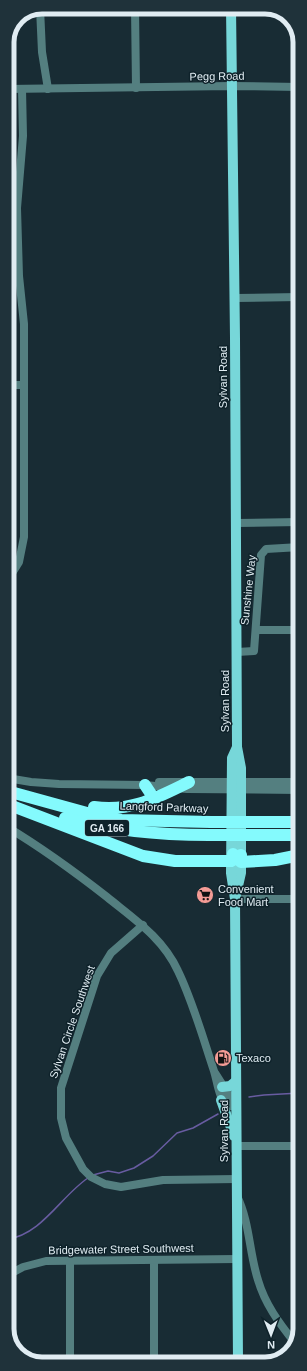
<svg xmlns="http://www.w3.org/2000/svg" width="307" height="1371" font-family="Helvetica,sans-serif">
	<rect width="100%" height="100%" fill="#182c34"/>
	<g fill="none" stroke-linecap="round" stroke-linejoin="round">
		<!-- stream -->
		<g stroke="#685ca1" stroke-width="1.5">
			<polyline points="249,1097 264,1095 300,1093"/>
			<polyline points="93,1175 108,1171 119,1173 134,1168 153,1156 177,1133 193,1128 218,1114"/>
			<path d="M8,1239C42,1234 61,1196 88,1178"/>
		</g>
		<!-- minor -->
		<g stroke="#547f80" stroke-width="8">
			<polyline points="135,7 136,88"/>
			<polyline points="40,8 42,52 48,89"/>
			<polyline points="7,89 231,86 299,87"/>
			<polyline points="235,298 299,297"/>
			<polyline points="7,385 24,385"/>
			<polyline points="236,523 300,522"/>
			<polyline points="7,581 19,562 24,537 24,324 19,276 17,208 23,136 22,89"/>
			<polyline points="256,630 300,630"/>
			<polyline points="237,652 254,651 261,555 266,549 300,547"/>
			<polyline points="7,778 31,782 59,784 145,785 187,789 300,790"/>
			<polyline points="159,782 300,782"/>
			<path d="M7,827C42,848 75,872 107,897C134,919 163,938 178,971C193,1002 203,1038 214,1071C218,1084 218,1097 228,1106H236L215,1073"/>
			<polyline points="235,899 300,899"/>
			<polyline points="143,925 111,953 97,976 61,1088 61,1118 66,1138 83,1169 91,1177 105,1184 121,1187 163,1180 237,1179"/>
			<polyline points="236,1146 300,1146"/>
			<path d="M237,1196C250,1223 249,1252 258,1280C265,1304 279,1323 295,1343"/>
			<polyline points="70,1260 70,1364"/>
			<polyline points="154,1260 154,1364"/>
			<polyline points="8,1275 23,1267 46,1261 237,1259"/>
		</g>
		<!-- major -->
		<g stroke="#77d7d9" stroke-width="10">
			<polyline points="231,7 235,338 237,747 241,768 241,873 235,899"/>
			<polyline points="237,747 232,758 231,873 235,899 238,1363"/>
			<polyline points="222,1087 230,1086 236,1081"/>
			<polyline points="221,1100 234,1136"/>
		</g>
		<!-- highway -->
		<g stroke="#84fafd" stroke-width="12">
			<polyline points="145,785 151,794 151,798 147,802"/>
			<polyline points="7,791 87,813 121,820 211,822"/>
			<polyline points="7,804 143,856 175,861 231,861 241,855"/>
			<path d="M94,807C132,812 156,798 189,782"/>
			<path d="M65,818C113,831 159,835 209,835"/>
			<polyline points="261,822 300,822"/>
			<polyline points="261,835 300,835"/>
			<polyline points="233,854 241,862 275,860 300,855"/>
		</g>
		<!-- highway-bridge -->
		<g stroke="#84fafd" stroke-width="12">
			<polyline points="211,822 261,822"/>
			<polyline points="209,835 261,835"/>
		</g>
	</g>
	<!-- icons -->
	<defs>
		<g id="supermarket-disc" transform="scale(0.9)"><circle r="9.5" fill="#f59c96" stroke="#0e222a"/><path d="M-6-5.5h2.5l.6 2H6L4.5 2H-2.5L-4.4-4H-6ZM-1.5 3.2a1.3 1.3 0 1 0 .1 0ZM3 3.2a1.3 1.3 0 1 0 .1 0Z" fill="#111"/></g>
		<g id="fuel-disc" transform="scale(0.9)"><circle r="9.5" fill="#f59c96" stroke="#0e222a"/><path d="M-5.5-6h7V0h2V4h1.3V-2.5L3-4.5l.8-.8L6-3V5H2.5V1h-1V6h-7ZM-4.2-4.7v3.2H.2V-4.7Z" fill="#111"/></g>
	</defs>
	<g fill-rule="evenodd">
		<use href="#supermarket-disc" x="205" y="895"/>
		<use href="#fuel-disc" x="223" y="1058"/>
	</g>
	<g text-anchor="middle" stroke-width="3" stroke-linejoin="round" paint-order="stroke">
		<!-- shield labels -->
		<rect fill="#0e222a" stroke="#a1afb6" stroke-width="1" x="85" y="820" width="44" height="16" rx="3"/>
		<g font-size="10" font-weight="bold" fill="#e0ecf2">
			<text x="107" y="832">GA 166</text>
		</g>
		<!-- street labels -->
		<g font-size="11" fill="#e0ecf2" stroke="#0e222a">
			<text transform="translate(217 76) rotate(-1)" y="4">Pegg Road</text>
			<text transform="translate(223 377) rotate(-90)" y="4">Sylvan Road</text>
			<text transform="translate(248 590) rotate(-84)" y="4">Sunshine Way</text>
			<text transform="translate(225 701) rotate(-90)" y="4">Sylvan Road</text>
			<text transform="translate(164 807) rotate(2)" y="4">Langford Parkway</text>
			<text transform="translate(72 1022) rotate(-71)" y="4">Sylvan Circle Southwest</text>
			<text transform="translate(224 1131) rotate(-90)" y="4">Sylvan Road</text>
			<text transform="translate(121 1249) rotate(-1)" y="4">Bridgewater Street Southwest</text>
		</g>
		<!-- poi labels -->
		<g font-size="11" fill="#e0ecf2" stroke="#0e222a" text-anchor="start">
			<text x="218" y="893">Convenient<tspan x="218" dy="13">Food Mart</tspan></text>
			<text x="236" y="1062">Texaco</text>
		</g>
	</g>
	<!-- crop -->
	<path d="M0 0H307V1371H0ZM42 14H265A28 28 0 0 1 293 42V1329A28 28 0 0 1 265 1357H42A28 28 0 0 1 14 1329V42A28 28 0 0 1 42 14Z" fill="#1f323a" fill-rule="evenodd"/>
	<path fill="none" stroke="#e0ecf2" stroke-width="5" d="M42 14H265A28 28 0 0 1 293 42V1329A28 28 0 0 1 265 1357H42A28 28 0 0 1 14 1329V42A28 28 0 0 1 42 14Z"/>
	<!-- north arrow -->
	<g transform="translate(271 1335) rotate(179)" stroke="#0e222a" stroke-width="3" paint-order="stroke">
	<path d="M0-3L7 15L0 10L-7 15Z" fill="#e0ecf2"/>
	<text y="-6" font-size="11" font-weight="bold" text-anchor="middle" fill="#e0ecf2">N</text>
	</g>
</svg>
